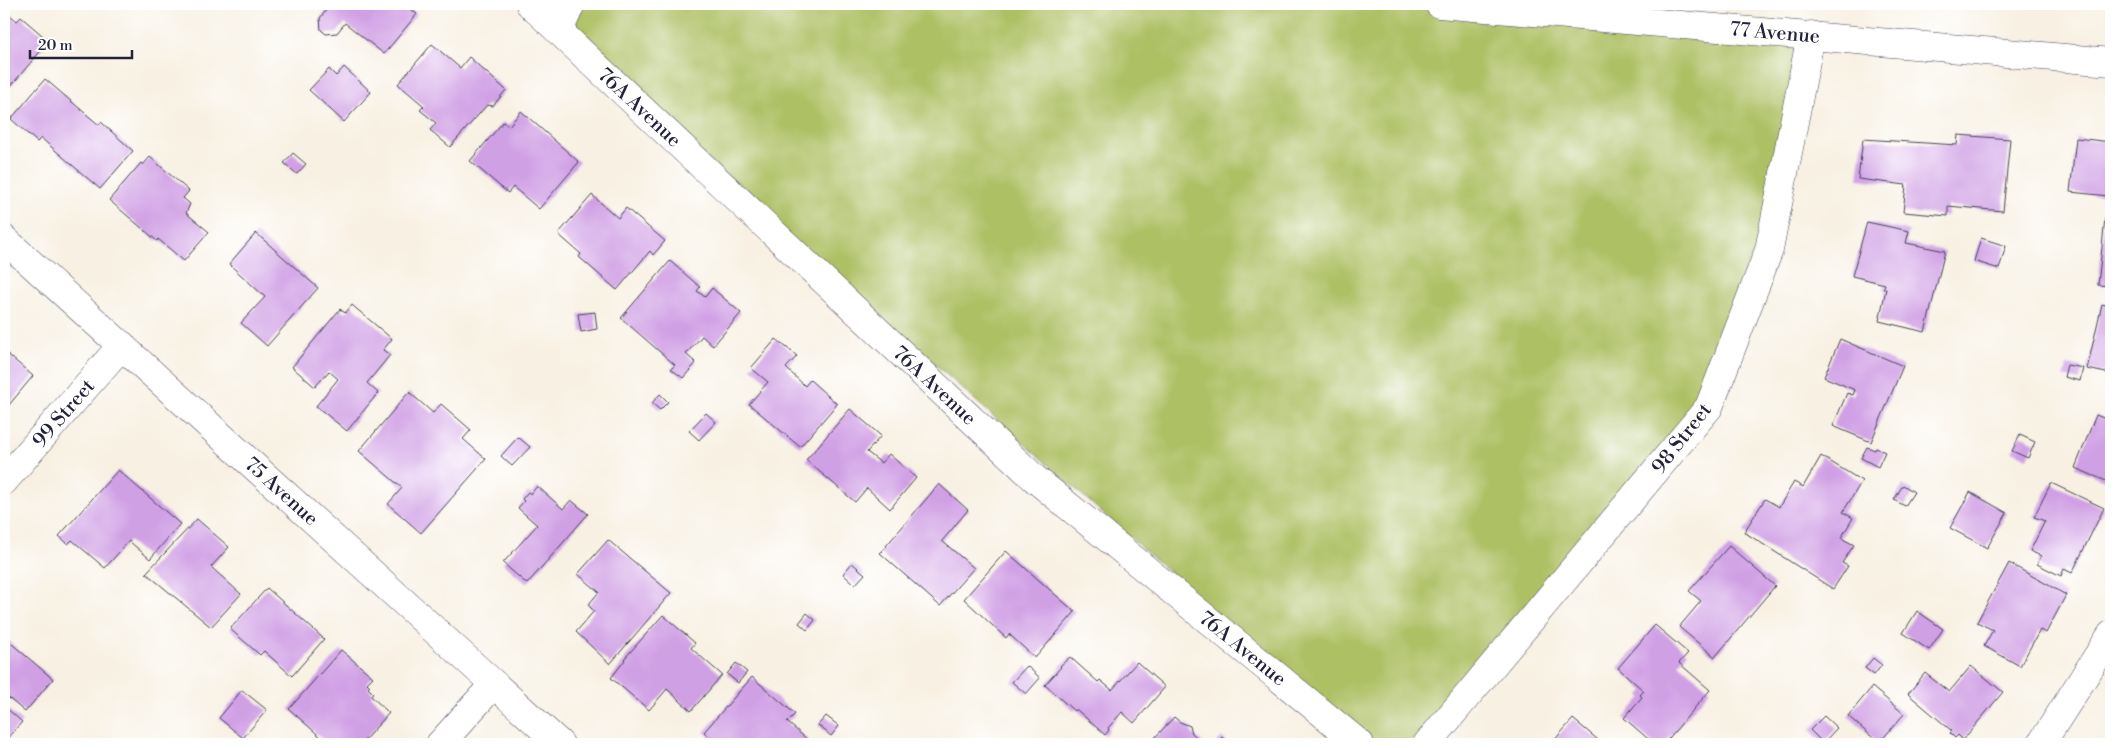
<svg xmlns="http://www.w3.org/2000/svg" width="2115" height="748" font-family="'Libre Bodoni',serif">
	<rect width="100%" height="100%" fill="#fff"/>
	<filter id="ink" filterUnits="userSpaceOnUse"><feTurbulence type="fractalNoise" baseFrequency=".02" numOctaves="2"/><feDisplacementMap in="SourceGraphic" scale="10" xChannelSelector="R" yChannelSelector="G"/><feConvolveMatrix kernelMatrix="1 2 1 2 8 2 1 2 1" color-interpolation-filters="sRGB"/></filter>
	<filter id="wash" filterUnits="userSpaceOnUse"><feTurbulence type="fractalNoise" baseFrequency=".0096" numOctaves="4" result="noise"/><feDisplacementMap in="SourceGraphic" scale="20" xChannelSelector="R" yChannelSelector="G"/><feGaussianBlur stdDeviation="1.12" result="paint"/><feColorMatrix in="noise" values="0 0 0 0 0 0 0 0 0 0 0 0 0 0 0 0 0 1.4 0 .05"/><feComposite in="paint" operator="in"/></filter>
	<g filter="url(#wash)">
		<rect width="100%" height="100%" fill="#f8f1e3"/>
		<!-- green -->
		<polygon fill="#adc064" stroke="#687150" points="571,4 1439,4 1811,35 1769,250 1709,407 1427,744 1363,744 559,31"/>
		<g id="blocks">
			<!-- building -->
			<g fill="#d0a0e5">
				<polygon points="331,4 404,4 417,14 384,54 345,23 337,33 326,34 321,30 320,18"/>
				<polygon points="4,10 17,21 21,17 49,41 4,94"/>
				<polygon points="432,44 460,68 469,57 506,90 493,106 487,105 450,147 430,130 436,123 420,110 424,106 398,84"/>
				<polygon points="344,67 371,92 344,122 309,90 329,69 336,76"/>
				<polygon points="45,79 99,125 101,122 133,151 100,189 41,138 37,142 11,119"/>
				<polygon points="521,111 579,162 539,209 513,187 508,193 470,161 503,122 509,126"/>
				<polygon points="1958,135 2010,139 2003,211 1948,206 1948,216 1903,212 1906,185 1858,179 1863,139 1957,145"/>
				<polygon points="2076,138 2111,142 2111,174 2109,196 2070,192"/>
				<polygon points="293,153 306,164 297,174 284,163"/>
				<polygon points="150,157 189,191 183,198 190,204 186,213 209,232 184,261 158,239 157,241 109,200 141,163 143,165"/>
				<polygon points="592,195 618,218 626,208 665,241 653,255 650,251 617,290 579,257 581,254 558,234"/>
				<polygon points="2105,218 2111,219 2111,286 2098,285"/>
				<polygon points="1867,222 1909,231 1906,243 1945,251 1925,332 1879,321 1886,289 1883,289 1885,284 1852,276"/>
				<polygon points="256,233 318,288 267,346 241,323 265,297 229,264"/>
				<polygon points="1981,238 2006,246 1999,269 1974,261"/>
				<polygon points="670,261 700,287 697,291 705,297 712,288 741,313 713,346 702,336 686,354 696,363 683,378 671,369 675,365 621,318"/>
				<polygon points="2102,304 2111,306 2111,374 2087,369"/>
				<polygon points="352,305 392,339 383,350 390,355 367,383 378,393 347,431 316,406 338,379 329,371 315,387 292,367 340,309 345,313"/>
				<polygon points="595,312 597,329 581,332 578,314"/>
				<polygon points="776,339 797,356 786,368 805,386 810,380 837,404 800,447 749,404 768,382 751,368"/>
				<polygon points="1840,339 1903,366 1871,442 1833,426 1847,393 1853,395 1855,390 1824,377"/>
				<polygon points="4,351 33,376 4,411"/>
				<polygon points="2067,365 2083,368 2080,381 2064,377"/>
				<polygon points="409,392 433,413 441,404 471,430 463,439 486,459 421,533 388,504 402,488 359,451"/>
				<polygon points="660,394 668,402 660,410 652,403"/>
				<polygon points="850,409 881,436 867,452 881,463 889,454 916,478 890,509 867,488 855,502 806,460"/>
				<polygon points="706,413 716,422 699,440 689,431"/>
				<polygon points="2096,415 2111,421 2111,483 2075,468"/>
				<polygon points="2020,435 2035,442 2028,458 2012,451"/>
				<polygon points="518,437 530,447 512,466 501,456"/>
				<polygon points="1867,447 1875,450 1876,448 1885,452 1878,467 1861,458"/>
				<polygon points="1821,456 1862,481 1843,512 1853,518 1841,538 1854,545 1842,563 1848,566 1833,589 1744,532 1765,499 1779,507 1794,482 1803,487"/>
				<polygon points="118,470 180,524 150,559 129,541 105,568 72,540 68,544 59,536"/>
				<polygon points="2051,483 2104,508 2072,573 2064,569 2061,576 2037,564 2041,556 2030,551 2045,521 2034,517"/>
				<polygon points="939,484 968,510 942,541 974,568 940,606 880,553"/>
				<polygon points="1903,485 1914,492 1905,506 1894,500"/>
				<polygon points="537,486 563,509 571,500 588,514 527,584 503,563 537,525 518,508 524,501 522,499 528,492 531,494"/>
				<polygon points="1970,492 2007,513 1987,548 1950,528"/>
				<polygon points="197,519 229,547 211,567 241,594 211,627 146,573"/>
				<polygon points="608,540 671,593 610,664 576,632 594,611 588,605 599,592 578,574"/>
				<polygon points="1729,546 1775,586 1715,657 1679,627 1701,601 1689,591"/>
				<polygon points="1006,551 1075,612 1035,658 1009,634 1006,638 964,599"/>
				<polygon points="852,563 865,574 855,585 843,574"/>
				<polygon points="2009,563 2066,595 2046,633 2040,630 2020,666 1984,646 1993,630 1977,622"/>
				<polygon points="267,588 324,639 292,676 264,651 260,655 230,629"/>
				<polygon points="1917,611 1943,629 1929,650 1903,633"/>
				<polygon points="807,613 815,620 807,630 799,623"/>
				<polygon points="663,615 695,643 691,648 722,675 691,711 667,689 649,710 611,678 625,660 624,659"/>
				<polygon points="1655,625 1688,653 1679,663 1710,690 1664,744 1654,744 1624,718 1642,697 1640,695 1644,691 1618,668"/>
				<polygon points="5,638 53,679 25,712 4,694"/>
				<polygon points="341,650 373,677 367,683 370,686 368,688 373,693 371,696 389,713 361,744 323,744 325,741 289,709"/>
				<polygon points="1070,657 1098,682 1100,680 1112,690 1137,662 1165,687 1134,723 1122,712 1108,728 1109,730 1105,735 1076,709 1074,711 1045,685 1061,667 1060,666"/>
				<polygon points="1873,658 1882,665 1874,675 1865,668"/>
				<polygon points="736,663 747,672 738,683 727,674"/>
				<polygon points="1027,666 1040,678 1026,694 1012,682"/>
				<polygon points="1971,666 2003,692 1963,740 1958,735 1955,738 1950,733 1952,731 1908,694 1925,673 1949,692"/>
				<polygon points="752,677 795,714 787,722 808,740 804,744 719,744 704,732"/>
				<polygon points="1872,687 1904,714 1879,743 1848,716"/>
				<polygon points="242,690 267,710 243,738 219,718"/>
				<polygon points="4,706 22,722 4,742"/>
				<polygon points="826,716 839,726 831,736 818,725"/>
				<polygon points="1824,716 1837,728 1823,743 1810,730"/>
				<polygon points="1174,717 1180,722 1190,726 1192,733 1204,744 1149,744"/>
				<polygon points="1573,719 1603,744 1551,744"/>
				<polygon points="1222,737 1229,744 1215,744"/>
			</g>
		</g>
	</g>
	<g filter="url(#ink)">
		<use href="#blocks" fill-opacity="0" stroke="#424154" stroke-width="1"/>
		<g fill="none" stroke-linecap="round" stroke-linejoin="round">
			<!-- street casing -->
			<g stroke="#424154" stroke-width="29">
				<g id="street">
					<polyline points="530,4 1034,478 1360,744"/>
					<polyline points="1439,4 2111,62"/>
					<polyline points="559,31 571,4"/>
					<polyline points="4,239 560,744"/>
					<polyline points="4,481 122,345"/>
					<polyline points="440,744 494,684"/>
					<polyline points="1427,744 1709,407 1769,250 1811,35"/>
					<polyline points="2041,744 2111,635"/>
				</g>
			</g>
			<!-- street -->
			<use href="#street" stroke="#fff" stroke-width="28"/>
		</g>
	</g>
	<g text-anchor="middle" stroke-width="5" stroke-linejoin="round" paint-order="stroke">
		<!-- street labels -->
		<g font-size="20" fill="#22223b" stroke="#fff">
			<text transform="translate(1775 32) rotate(5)" y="7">77 Avenue</text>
			<text transform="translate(640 107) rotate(43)" y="7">76A Avenue</text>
			<text transform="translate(935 385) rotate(43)" y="7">76A Avenue</text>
			<text transform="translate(63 413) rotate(-49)" y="7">99 Street</text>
			<text transform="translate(1681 438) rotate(-52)" y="7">98 Street</text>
			<text transform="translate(282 491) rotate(42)" y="7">75 Avenue</text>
			<text transform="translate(1243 648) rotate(39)" y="7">76A Avenue</text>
		</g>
	</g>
	<!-- margin -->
	<rect width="2115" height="748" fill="none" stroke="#fff" stroke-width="20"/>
	<!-- scale -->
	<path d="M30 50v8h102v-8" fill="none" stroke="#22223b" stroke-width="2.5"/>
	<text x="38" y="50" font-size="15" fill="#22223b" stroke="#ffffff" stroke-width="4" paint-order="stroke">20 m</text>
</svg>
